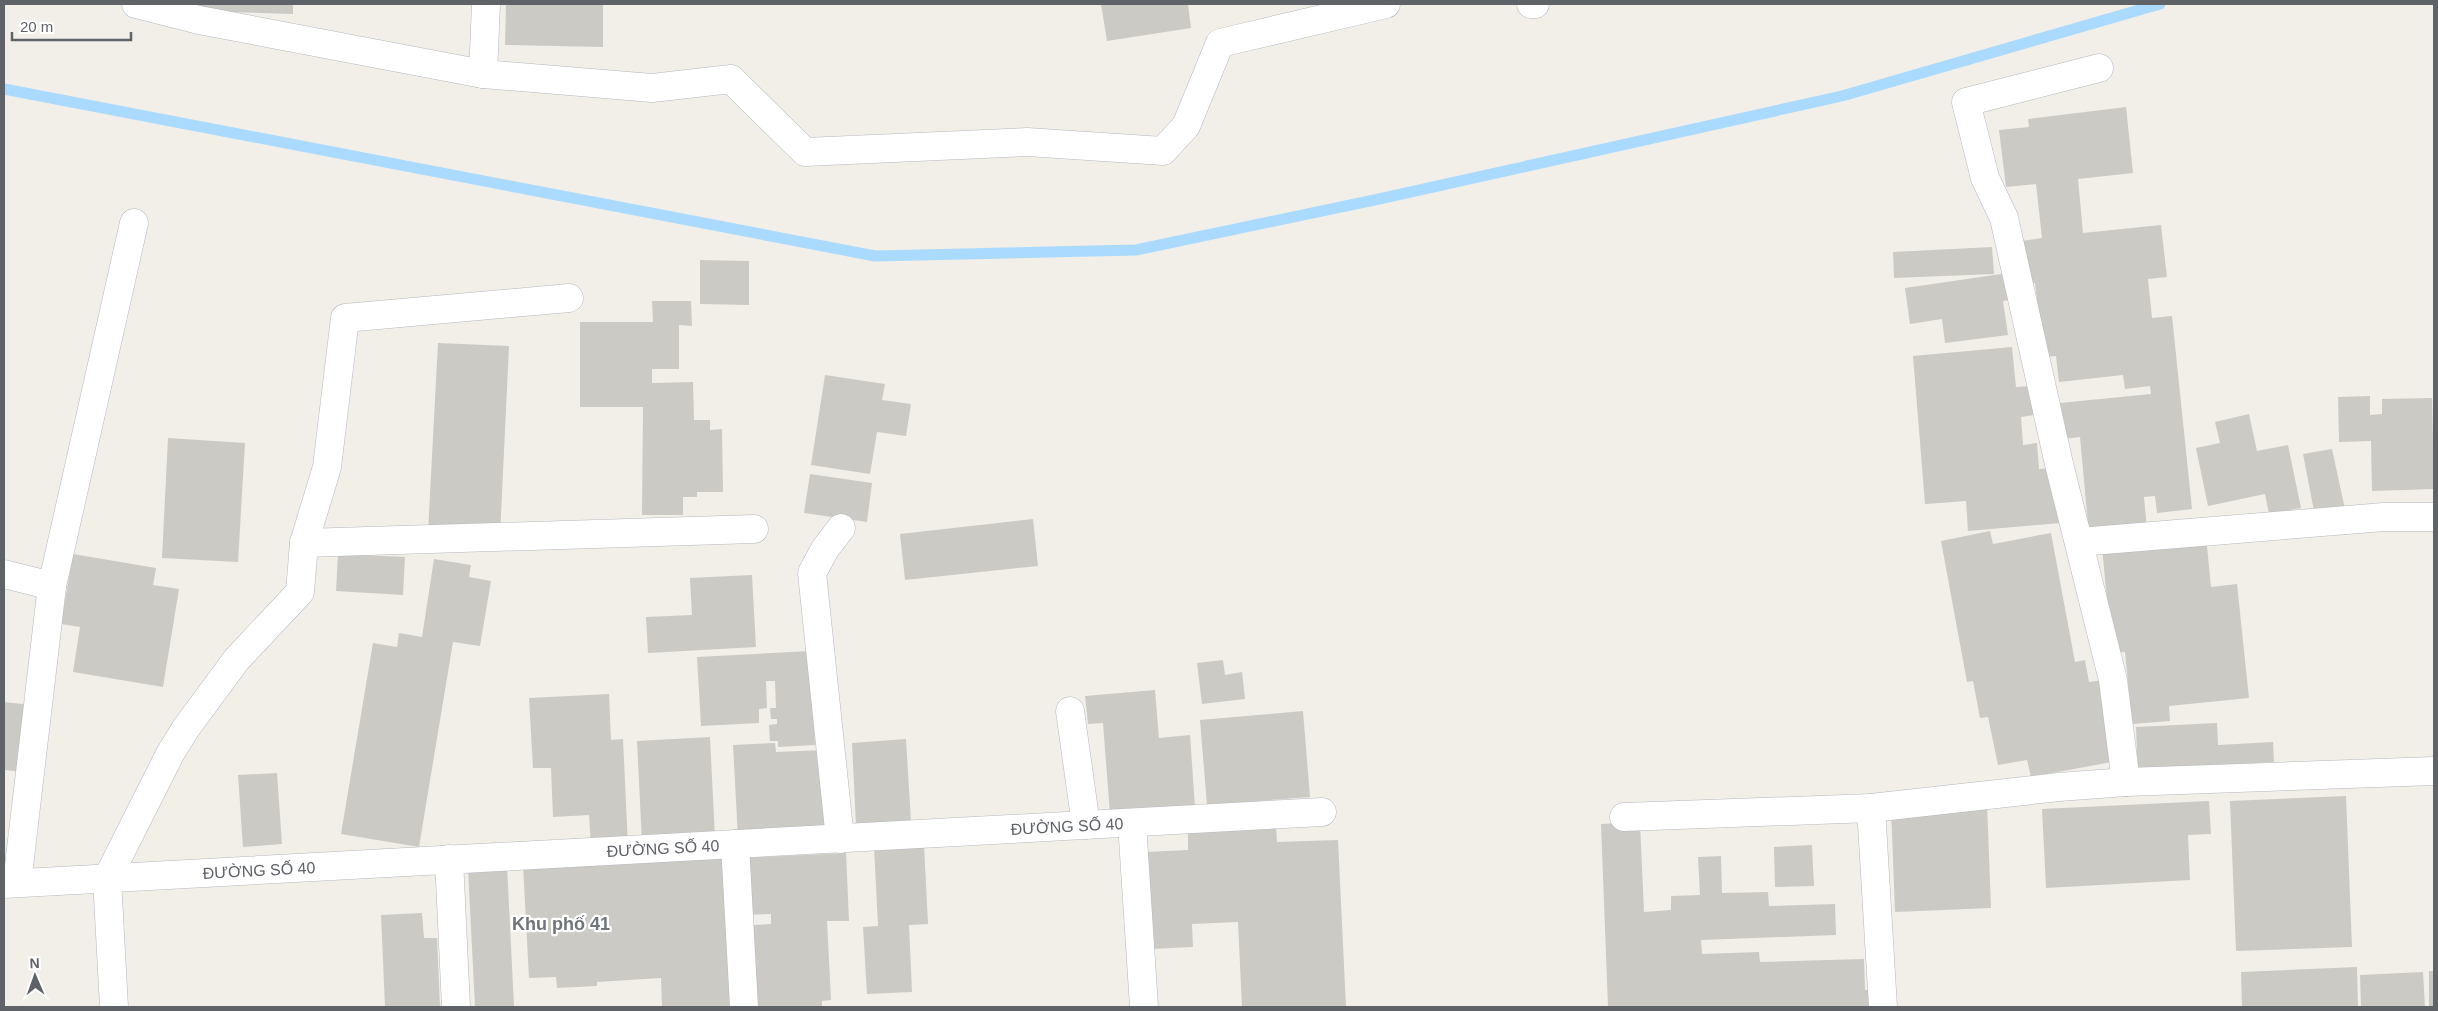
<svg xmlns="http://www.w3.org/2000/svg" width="2438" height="1011" font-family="Helvetica,sans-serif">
	<rect width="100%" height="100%" fill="#f1efe8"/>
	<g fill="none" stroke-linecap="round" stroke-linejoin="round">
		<!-- stream -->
		<polyline stroke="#aadaff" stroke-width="11" points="4,89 875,256 1136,250 1379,199 1842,96 2160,4"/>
	</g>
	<!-- building -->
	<g fill="#cccac5">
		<polygon points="163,4 293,4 293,14 163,10"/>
		<polygon points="506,4 603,4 603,47 505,45"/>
		<polygon points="1101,4 1188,4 1191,28 1107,41"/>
		<polygon points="2126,107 2133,173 2078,179 2083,233 2161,225 2167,277 2148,279 2152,318 2172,316 2192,509 2157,513 2155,496 2144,497 2147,529 2089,535 2080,437 2063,439 2060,403 2151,394 2150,386 2125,389 2123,375 2059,382 2056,356 2044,357 2035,283 2026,284 2021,241 2042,238 2036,184 2006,187 1999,130 2029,127 2028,119"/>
		<polygon points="1992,247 1994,274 1894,278 1893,252"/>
		<polygon points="700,260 749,261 749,305 700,304"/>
		<polygon points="2008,273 2011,300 2003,301 2008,335 1945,343 1942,319 1910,324 1905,288"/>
		<polygon points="652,301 691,301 692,326 679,325 679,369 652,369 652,383 693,382 694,420 710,420 710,430 722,429 723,492 697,492 697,497 683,497 683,515 642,515 643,407 580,407 580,322 653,322"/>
		<polygon points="438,343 509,346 500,536 428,532"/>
		<polygon points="2012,347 2016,387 2031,386 2034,415 2021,417 2023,445 2037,443 2039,469 2057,468 2061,523 1968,531 1966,501 1925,504 1913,356"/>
		<polygon points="825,375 885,384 882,400 911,404 906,436 877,432 870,474 811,465"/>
		<polygon points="2370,396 2370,415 2382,414 2382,399 2432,398 2434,489 2372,491 2371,441 2339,442 2338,397"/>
		<polygon points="2249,414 2257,451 2288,445 2301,508 2269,514 2265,494 2208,506 2196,448 2220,443 2215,422"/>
		<polygon points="168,438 245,443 238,562 162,558"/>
		<polygon points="2332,449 2345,509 2315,516 2303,454"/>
		<polygon points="810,474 872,483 867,522 804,513"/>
		<polygon points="1033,519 1038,566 905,580 900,534"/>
		<polygon points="1990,531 1993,544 2051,533 2075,662 2085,660 2089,682 2102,680 2117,761 2031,777 2027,760 1998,765 1988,717 1980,718 1973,681 1967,682 1941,541"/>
		<polygon points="2206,536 2211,587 2237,584 2249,698 2169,706 2170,721 2132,724 2125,652 2112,653 2102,547"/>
		<polygon points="73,554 156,568 153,585 179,589 163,687 73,672 80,627 61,624"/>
		<polygon points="338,554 405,557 403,595 336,591"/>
		<polygon points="434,559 471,565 469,577 491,581 480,646 453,642 419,847 341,834 373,643 397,647 399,633 422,637"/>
		<polygon points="752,575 756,647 648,653 646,617 692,615 690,578"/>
		<polygon points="810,651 815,745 778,747 778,741 770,741 769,725 777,724 777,719 771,719 770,708 776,708 775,681 766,681 767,708 759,709 759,723 701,726 697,657"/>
		<polygon points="1223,660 1225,675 1242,672 1245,699 1202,704 1197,663"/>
		<polygon points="1155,690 1159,738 1190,735 1195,807 1110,814 1103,723 1088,724 1085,696"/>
		<polygon points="609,694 611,740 623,739 628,846 591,847 589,815 553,817 551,768 533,768 529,698"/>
		<polygon points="4,702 31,705 25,772 4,770"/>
		<polygon points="1303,711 1310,797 1207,805 1200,720"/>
		<polygon points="2217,723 2218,745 2273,742 2274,762 2218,765 2219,775 2138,778 2136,727"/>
		<polygon points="710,737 715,838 642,842 637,741"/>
		<polygon points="906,739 911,822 856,825 852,743"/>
		<polygon points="775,743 776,752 824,750 828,829 738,838 733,745"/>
		<polygon points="277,773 282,844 243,847 238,775"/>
		<polygon points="2346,796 2352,947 2236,951 2230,801"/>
		<polygon points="2209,801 2211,834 2188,835 2190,880 2046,888 2042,809"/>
		<polygon points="1987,803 1991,908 1895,912 1891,806"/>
		<polygon points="1640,822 1644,912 1671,910 1671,896 1700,895 1698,857 1721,856 1722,893 1768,892 1769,906 1835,904 1836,935 1701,940 1702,954 1759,952 1760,962 1864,959 1865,990 1877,990 1878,1007 1608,1007 1601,824"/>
		<polygon points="1276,825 1277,842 1338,840 1346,1007 1242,1007 1238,922 1192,924 1193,947 1151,949 1146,852 1188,850 1188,828"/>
		<polygon points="924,845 928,924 909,925 912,992 867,994 863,927 878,926 874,847"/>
		<polygon points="1812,845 1814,886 1775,887 1774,847"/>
		<polygon points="846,853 849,921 827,921 831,1000 822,1001 822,1007 757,1007 753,925 771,924 771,914 744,915 740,858"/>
		<polygon points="726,856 733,1007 662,1007 661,978 597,982 597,986 557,988 556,977 529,978 523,865"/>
		<polygon points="507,866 514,1006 475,1007 468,868"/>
		<polygon points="422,913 424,938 437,938 440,1007 385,1007 381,915"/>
		<polygon points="2357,967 2358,1007 2242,1007 2241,972"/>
		<rect x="2429" y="971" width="5" height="36"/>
		<polygon points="2423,972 2425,1007 2361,1007 2360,975"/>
	</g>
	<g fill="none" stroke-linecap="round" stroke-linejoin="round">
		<!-- minor casing -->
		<g stroke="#b5b8bc" stroke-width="29">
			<g id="minor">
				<polyline points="136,4 199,20 483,74 652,88 731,79 805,152 1027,142 1163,151 1186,126 1220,43 1386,4"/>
				<polyline points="1531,4 1535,4"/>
				<polyline points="2099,68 1966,102 1985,178 2004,218 2059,464 2113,680 2126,782"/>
				<polyline points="483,74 486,4"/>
				<polyline points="2079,542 2384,517 2434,517"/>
				<polyline points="304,543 754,529"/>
				<polyline points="4,574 52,586"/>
				<polyline points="1070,711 1086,825"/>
				<polyline points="1871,808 1883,1007"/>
				<polyline points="1624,817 1871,808 2059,787 2126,782 2434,771"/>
				<polyline points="1132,823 1144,1007"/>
				<polyline points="840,839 812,573 825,549 841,528"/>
				<polyline points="735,844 744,1007"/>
				<polyline points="449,859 456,1007"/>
				<polyline points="17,883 52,586 134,223"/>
				<polyline points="4,884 1322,812"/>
				<polyline points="114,1007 107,879 170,754 186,728 237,659 300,592 304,543 327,467 345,318 569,298"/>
			</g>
		</g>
		<!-- minor -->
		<use href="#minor" stroke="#fff" stroke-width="28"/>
	</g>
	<g text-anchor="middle" stroke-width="4.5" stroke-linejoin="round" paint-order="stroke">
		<!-- street labels -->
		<g font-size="16" fill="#5f6368" stroke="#fff">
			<text transform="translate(1067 826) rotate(-3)" y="6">ĐƯỜNG SỐ 40</text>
			<text transform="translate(663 848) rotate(-3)" y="6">ĐƯỜNG SỐ 40</text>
			<text transform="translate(259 870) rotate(-3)" y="6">ĐƯỜNG SỐ 40</text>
		</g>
		<!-- neighbourhood labels -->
		<g font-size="18" font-weight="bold" fill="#70757a" stroke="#fff">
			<text x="561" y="930">Khu phố 41</text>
		</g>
	</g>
	<!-- border -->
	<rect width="2438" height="1011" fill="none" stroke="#5f6368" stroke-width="10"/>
	<!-- north arrow -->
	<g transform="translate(35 976) rotate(358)" stroke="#ffffff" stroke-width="4" paint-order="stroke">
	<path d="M0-4L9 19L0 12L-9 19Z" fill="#5f6368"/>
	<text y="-8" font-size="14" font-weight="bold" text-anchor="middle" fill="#5f6368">N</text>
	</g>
	<!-- scale -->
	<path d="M12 32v8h119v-8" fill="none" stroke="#5f6368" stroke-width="2.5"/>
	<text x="20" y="32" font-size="15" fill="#5f6368" stroke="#ffffff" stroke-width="4" paint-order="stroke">20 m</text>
</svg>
